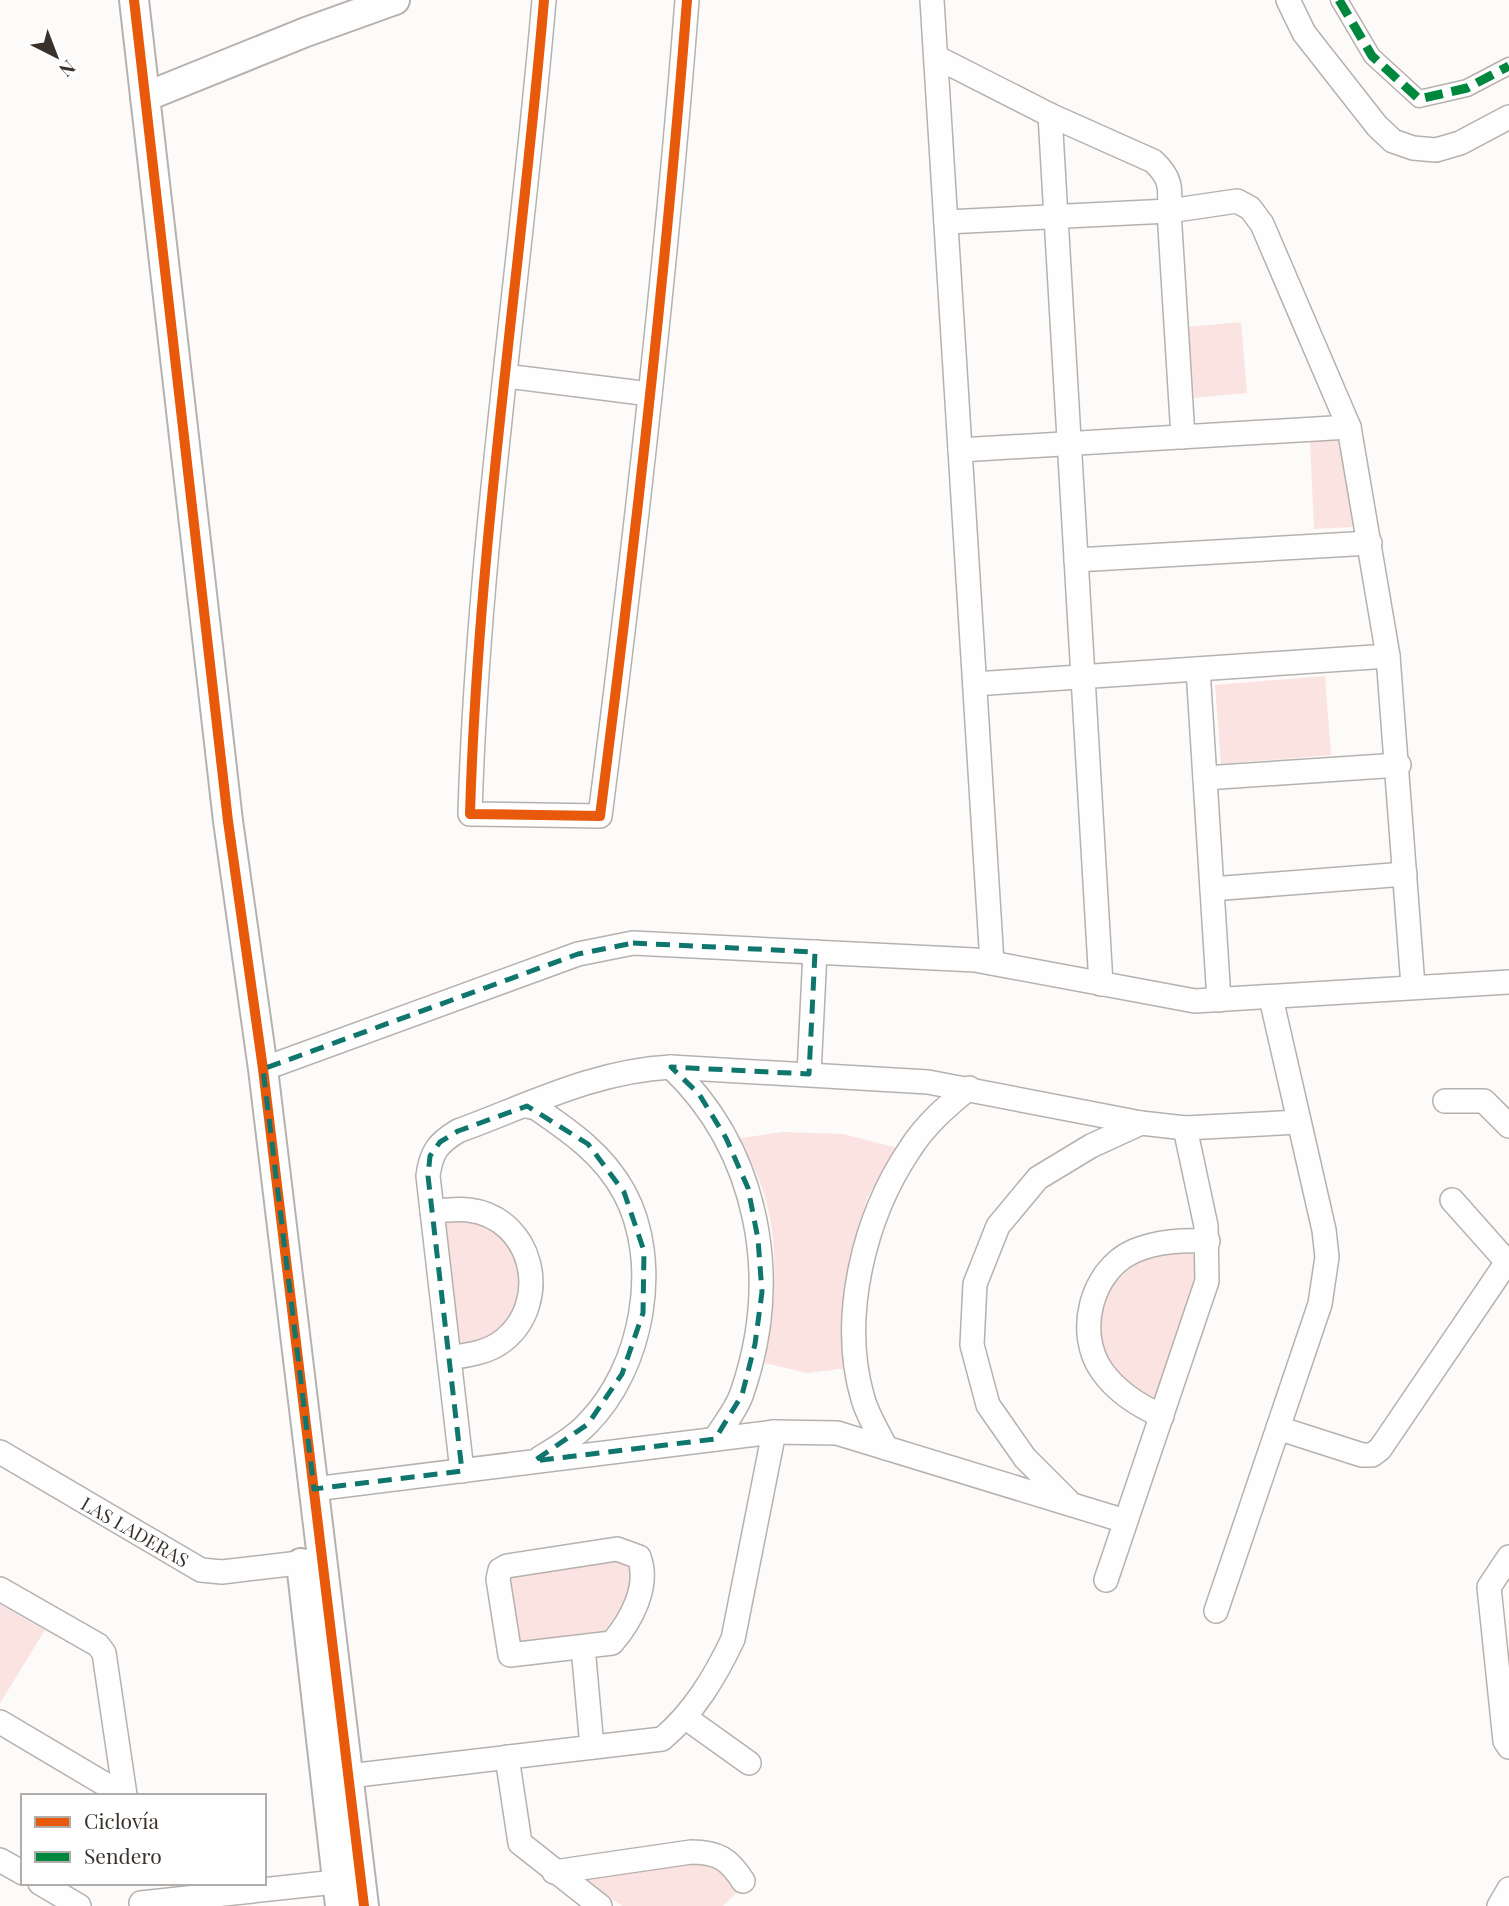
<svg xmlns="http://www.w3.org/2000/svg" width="1509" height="1906" font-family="'Playfair Display',serif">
	<rect width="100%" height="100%" fill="#fdfbf9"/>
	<!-- green -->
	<g fill="#fae3e1">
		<polygon points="1241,322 1247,393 1194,398 1188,327"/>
		<polygon points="1356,437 1373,526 1314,529 1310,441"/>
		<polygon points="1325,676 1331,755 1221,764 1215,685"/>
		<path d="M782,1132L843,1134L898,1148L867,1198L853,1255L848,1368L807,1373L765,1363C774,1311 780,1256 767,1205C762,1182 750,1160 741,1138Z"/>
		<path d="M467,1218C545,1242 538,1332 458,1346L445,1219Z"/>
		<path d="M1178,1251L1195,1255V1288L1156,1399C1071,1361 1086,1262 1178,1251Z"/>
		<polygon points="625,1558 637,1572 623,1615 607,1637 515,1648 505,1573"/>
		<polygon points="0,1605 45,1630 0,1703"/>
		<polygon points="697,1863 715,1864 737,1892 723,1906 622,1906 584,1878"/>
	</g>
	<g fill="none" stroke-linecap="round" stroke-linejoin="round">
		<!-- pedestrian casing -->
		<g stroke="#b6b1ae" stroke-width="19">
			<polyline id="pedestrian" points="1339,0 1372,56 1419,99 1467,88 1509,66"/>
		</g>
		<!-- minor casing -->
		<g stroke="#b6b1ae" stroke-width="26">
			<g id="minor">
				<path d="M544,0C521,271 478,542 470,814L600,816C635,544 666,273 687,0"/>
				<polyline points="932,0 992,963"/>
				<polyline points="1288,0 1304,33 1377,126 1393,141 1413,148 1436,150 1460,143 1509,117"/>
				<path d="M936,57L1050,115L1153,161C1171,177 1171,188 1169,211L1183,437"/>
				<polyline points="1050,115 1101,984"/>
				<polyline points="946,222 1169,211 1237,201 1250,208 1262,224 1349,427 1388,656 1413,986"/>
				<polyline points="506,376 650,394"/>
				<polyline points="960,450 1349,427"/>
				<polyline points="1076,560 1370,543"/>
				<polyline points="1198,669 1219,1000"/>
				<polyline points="975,684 1388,656"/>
				<polyline points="1205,778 1399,765"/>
				<polyline points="1212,889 1405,874"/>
				<path d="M671,1067C759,1151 782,1278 742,1393C737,1409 724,1424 715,1439"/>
				<polyline points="263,1069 578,954 633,943 975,960 1195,1001 1509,982"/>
				<polyline points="809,1074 815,952"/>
				<polyline points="1445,1101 1484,1101 1509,1126"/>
				<path d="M527,1106L536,1108C571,1132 603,1154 624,1192C662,1262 643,1368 587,1424C574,1438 556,1448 540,1458"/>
				<polyline points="1452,1200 1509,1264"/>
				<path d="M432,1211C444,1211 457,1208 469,1210C533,1218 552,1301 504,1340C488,1353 468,1355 449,1358"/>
				<path d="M1162,1416C1139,1406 1117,1392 1102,1371C1075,1333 1091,1270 1134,1251C1158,1241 1182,1240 1208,1241"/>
				<polyline points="1278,1428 1362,1455 1372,1455 1380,1449 1509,1259"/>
				<path d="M886,1448C878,1432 868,1416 863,1399C839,1318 864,1217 910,1149C925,1125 947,1106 969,1088"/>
				<polyline points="0,1452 201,1570 222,1572 316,1561"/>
				<path d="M462,1471L428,1176C431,1152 438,1143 458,1131C529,1105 594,1071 671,1067L928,1082L1141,1123L1185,1128L1299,1122"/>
				<polyline points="314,1489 774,1432 837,1433 1125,1521"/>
				<polyline points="1068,1501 1025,1458 988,1405 972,1345 975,1284 998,1226 1038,1178 1091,1146 1141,1123"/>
				<path d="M617,1549L639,1557C650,1586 631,1621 612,1643L510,1655L498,1579L500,1570L507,1566Z"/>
				<polyline points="1509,1557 1489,1587 1505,1741 1509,1747"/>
				<polyline points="1106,1580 1207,1281 1206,1226 1185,1128"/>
				<polyline points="0,1589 98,1645 104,1653 125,1795"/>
				<polyline points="1216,1611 1320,1304 1327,1257 1324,1230 1271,998"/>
				<polyline points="583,1647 592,1747"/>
				<polyline points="686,1718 749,1763"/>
				<polyline points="0,1722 125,1796"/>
				<polyline points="507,1757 520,1843 600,1906"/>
				<path d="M349,1776L662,1739C694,1712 715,1677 733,1639L774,1432"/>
				<polyline points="0,1860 23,1873"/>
				<path d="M554,1872L691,1852C718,1852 729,1859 743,1881"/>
				<polyline points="40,1883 79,1906"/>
				<polyline points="141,1903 354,1880"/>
				<polyline points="1499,1906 1509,1889"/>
			</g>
		</g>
		<!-- tertiary casing -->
		<g stroke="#b6b1ae" stroke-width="32">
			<g id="tertiary">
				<polyline points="134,0 228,821 263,1069 364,1906"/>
				<polyline points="145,97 306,32 395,0"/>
				<polyline points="301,1563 340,1906"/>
			</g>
		</g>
		<!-- pedestrian -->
		<use href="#pedestrian" stroke="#fffefe" stroke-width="16"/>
		<!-- minor -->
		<use href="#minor" stroke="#fffefe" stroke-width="23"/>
		<!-- tertiary -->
		<use href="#tertiary" stroke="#fffefe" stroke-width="28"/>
		<!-- quiet -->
		<polyline stroke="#00873e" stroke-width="9" stroke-dasharray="18 9" stroke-linecap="butt" points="1339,0 1372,56 1419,99 1467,88 1509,66"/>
		<!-- cycleway casing -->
		<g stroke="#fff" stroke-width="15">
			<g id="cycleway">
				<polyline points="134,0 228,821 263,1069 364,1906"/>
				<path d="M544,0C521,271 478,542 470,814L600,816C635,544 666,273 687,0"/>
			</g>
		</g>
		<!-- cycleway -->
		<use href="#cycleway" stroke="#e8590c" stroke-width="10"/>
	</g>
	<!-- marked area -->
	<path fill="none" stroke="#0f766e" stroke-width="5" stroke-dasharray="14 9" stroke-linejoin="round" d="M633,943L815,952L809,1074L671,1067L699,1094L726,1138L748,1188L758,1239L762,1292L755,1344L742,1395L715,1439L534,1461L588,1424L622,1374L643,1313L644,1251L624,1192L588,1144L527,1106L458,1131L440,1142L430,1156L428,1176L462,1471L314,1489L263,1069L578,954Z"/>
	<g text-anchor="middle" stroke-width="6" stroke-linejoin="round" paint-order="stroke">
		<!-- street labels -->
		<g font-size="19" fill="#39322c" stroke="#fff">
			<text transform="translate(135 1532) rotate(30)" y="7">LAS LADERAS</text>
		</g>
	</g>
	<!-- legend -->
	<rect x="21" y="1794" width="245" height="91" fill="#ffffff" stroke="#b0adab" stroke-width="2"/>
	<rect x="35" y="1817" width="35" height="10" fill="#e8590c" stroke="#b0adab" stroke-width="2"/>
	<text x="84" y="1829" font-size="21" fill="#39322c">Ciclovía</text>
	<rect x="35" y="1852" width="35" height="10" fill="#00873e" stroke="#b0adab" stroke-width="2"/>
	<text x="84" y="1864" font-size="21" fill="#39322c">Sendero</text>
	<!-- north arrow -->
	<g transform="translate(56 56) rotate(138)" stroke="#ffffff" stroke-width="5" paint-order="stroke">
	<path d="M0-5L12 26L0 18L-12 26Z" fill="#39322c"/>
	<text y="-10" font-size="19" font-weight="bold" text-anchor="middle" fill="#39322c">N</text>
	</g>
</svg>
